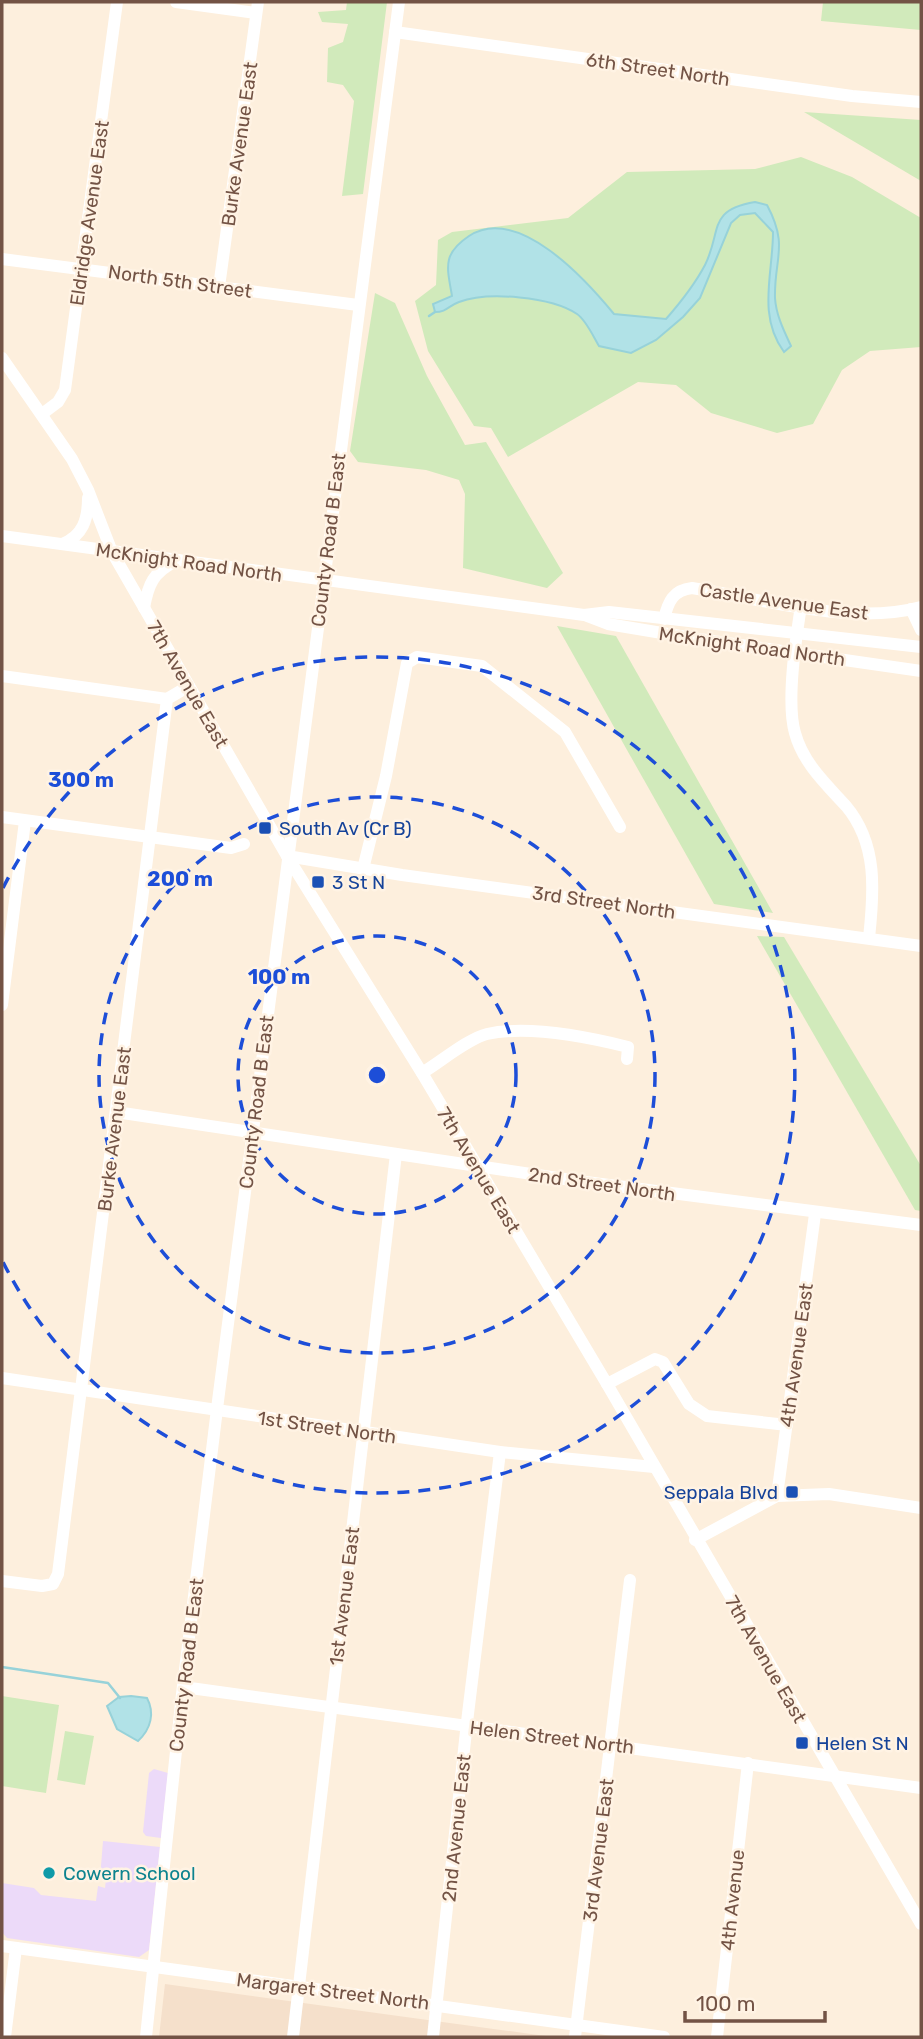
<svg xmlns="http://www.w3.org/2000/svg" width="923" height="2039" font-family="Rubik,sans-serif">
	<rect width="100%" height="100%" fill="#fdefdd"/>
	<!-- residential -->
	<polygon fill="#f5e0cb" points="165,1984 553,2037 159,2037"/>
	<!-- education -->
	<g fill="#ecdaf9">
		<polygon points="154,1769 168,1773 161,1838 146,1836 143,1832 149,1773"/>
		<polygon points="103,1841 160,1847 149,1950 139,1957 7,1938 2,1932 2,1883 34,1888 41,1895 96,1901 98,1886 105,1888 106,1879 100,1878"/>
	</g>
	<!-- green -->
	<g fill="#d1eabb">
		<polygon points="347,2 387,2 363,194 342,196 354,101 343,85 327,82 328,48 343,42 348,24 322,22 318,12 346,10"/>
		<polygon points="823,2 921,2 921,30 821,21"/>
		<polygon points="804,112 921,120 921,181"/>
		<polygon points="801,157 852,177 921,218 921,347 870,351 842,370 813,424 777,433 711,413 676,385 638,382 508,457 491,428 474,426 428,351 415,301 436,285 438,240 452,232 568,218 627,172 755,169"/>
		<polygon points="375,293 395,303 427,376 465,445 486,442 563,573 547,588 463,568 465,494 459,480 426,470 358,462 350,451"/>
		<polygon points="557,626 616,636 773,913 714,904"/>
		<polygon points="757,936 784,937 921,1166 921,1211 915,1210"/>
		<polygon points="2,1696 59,1705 46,1793 2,1786"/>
		<polygon points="65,1731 94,1736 85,1785 57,1780"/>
	</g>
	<!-- water -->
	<g fill="#b1e2e7" stroke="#97d2d9" stroke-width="2">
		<path d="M755,202L767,205C789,246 774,258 775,298C776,315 784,331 791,346L784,352C757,315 773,274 773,232L755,213L740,215L731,223L700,298L683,317L656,340L631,353L599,346C593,336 586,320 577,314C552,297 488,291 459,302C448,306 447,312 435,312L433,304L452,296C447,267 442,254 469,236C518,204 586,280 614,314L666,319C680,303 695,284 705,265C722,231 707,210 755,202Z"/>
		<path d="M131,1696L147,1698C155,1713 151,1729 138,1741L117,1729L107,1706L119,1697Z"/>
	</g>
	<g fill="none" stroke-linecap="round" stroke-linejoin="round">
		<!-- stream -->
		<g stroke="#97d2d9" stroke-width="2.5">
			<polyline points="429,316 435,312"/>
			<polyline points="2,1667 108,1683 120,1698"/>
		</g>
		<!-- minor -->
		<g stroke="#fff" stroke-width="12">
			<polyline points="176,2 256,13"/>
			<polyline points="395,32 852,96 921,102"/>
			<polyline points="2,259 358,305"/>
			<polyline points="219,287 258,2"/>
			<polyline points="2,358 72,459 88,490 112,552 287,856 422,1073 607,1384 921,1924"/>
			<polyline points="42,414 58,402 65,390 117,2"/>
			<polyline points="2,536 584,615 609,612 921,647"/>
			<path d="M62,544C83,536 88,519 88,498"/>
			<path d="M801,606C796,638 786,702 795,733C803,763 826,784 846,806C878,844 874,892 869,938"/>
			<path d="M144,608C148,585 153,572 176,561"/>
			<polyline points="911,609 921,630"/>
			<polyline points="587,616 608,624 692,638 921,671"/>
			<path d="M664,619C668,602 673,590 692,588C763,599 851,626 921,607"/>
			<polyline points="2,676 167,699"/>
			<polyline points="2,817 231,848 244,844"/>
			<polyline points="287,856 402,875 921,946"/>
			<polyline points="363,869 386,776 407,663 417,657 482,666 565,732 620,827"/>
			<polyline points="2,1005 25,821"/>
			<path d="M422,1073C439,1063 469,1038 487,1034C528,1025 588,1037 628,1047L627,1059"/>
			<polyline points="116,1112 578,1181 921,1225"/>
			<polyline points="2,1378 500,1452 654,1467"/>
			<polyline points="607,1384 655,1359 663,1362 689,1404 707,1416 787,1425"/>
			<polyline points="777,1496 815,1214"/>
			<polyline points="695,1540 777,1496 829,1494 921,1508"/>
			<polyline points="2,1581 42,1586 53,1584 58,1574 167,699 189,686"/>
			<polyline points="183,1687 921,1788"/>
			<polyline points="2,1946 664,2037"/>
			<polyline points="5,2037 16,1948"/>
			<polyline points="146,2037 182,1694 218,1401 399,2"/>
			<polyline points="293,2037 396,1154"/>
			<polyline points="433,2037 467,1722 500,1452"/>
			<polyline points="575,2037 630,1580"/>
			<polyline points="717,2037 748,1763"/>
		</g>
	</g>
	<!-- distance rings -->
	<g fill="none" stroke="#1d4ed8" stroke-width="3.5" stroke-dasharray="12 9">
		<circle cx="377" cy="1075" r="139"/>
		<circle cx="377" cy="1075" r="278"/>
		<path d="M3 888A418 418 0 1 1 3 1262"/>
	</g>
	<!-- markers -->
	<g fill="#1a4fb4" stroke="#fff3e4" stroke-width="2.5">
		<rect x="258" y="821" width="14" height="14" rx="3.5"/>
		<rect x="311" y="875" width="14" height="14" rx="3.5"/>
		<rect x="785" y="1485" width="14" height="14" rx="3.5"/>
		<rect x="795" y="1736" width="14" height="14" rx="3.5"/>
	</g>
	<circle fill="#0f9aa8" stroke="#fff3e4" stroke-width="2.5" cx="49" cy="1873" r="7"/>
	<g text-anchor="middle" stroke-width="5" stroke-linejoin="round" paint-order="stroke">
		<!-- street labels -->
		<g font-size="19" fill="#735345" stroke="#fff3e4">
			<text transform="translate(658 69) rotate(8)" y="7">6th Street North</text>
			<text transform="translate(239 144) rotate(-82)" y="7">Burke Avenue East</text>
			<text transform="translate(89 213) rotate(-82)" y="7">Eldridge Avenue East</text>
			<text transform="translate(180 281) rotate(8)" y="7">North 5th Street</text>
			<text transform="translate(328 540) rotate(-83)" y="7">County Road B East</text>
			<text transform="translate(189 562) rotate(8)" y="7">McKnight Road North</text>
			<text transform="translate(784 601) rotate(8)" y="7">Castle Avenue East</text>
			<text transform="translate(752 646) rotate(8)" y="7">McKnight Road North</text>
			<text transform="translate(188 684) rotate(60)" y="7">7th Avenue East</text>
			<text transform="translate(604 902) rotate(8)" y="7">3rd Street North</text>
			<text transform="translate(256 1102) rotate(-83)" y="7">County Road B East</text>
			<text transform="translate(114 1129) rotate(-83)" y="7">Burke Avenue East</text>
			<text transform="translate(479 1170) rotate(59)" y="7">7th Avenue East</text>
			<text transform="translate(602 1184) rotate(8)" y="7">2nd Street North</text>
			<text transform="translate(796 1355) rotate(-82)" y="7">4th Avenue East</text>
			<text transform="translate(327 1427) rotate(8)" y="7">1st Street North</text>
			<text transform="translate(344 1596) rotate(-83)" y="7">1st Avenue East</text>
			<text transform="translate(766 1659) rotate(60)" y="7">7th Avenue East</text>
			<text transform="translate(186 1665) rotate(-83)" y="7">County Road B East</text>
			<text transform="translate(552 1737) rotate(7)" y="7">Helen Street North</text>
			<text transform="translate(456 1828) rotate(-84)" y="7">2nd Avenue East</text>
			<text transform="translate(598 1850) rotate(-83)" y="7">3rd Avenue East</text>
			<text transform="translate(732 1900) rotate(-84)" y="7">4th Avenue</text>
			<text transform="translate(333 1991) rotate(7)" y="7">Margaret Street North</text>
		</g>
		<!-- transit labels -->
		<g font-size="19" fill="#164399" stroke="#fff3e4" text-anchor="start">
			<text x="279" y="835">South Av (Cr B)</text>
			<text x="332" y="889">3 St N</text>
			<text x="778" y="1499" text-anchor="end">Seppala Blvd</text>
			<text x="816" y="1750">Helen St N</text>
		</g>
		<!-- culture labels -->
		<g font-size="19" fill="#0d838f" stroke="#fff3e4" text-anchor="start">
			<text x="63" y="1880">Cowern School</text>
		</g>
	</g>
	<circle cx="377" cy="1075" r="10" fill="#1d4ed8" stroke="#fff3e4" stroke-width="3.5"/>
	<g font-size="21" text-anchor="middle" font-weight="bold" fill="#1d4ed8" stroke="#fff3e4" stroke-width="5" stroke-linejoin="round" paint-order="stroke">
		<text x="81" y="787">300 m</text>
		<text x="180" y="886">200 m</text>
		<text x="279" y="984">100 m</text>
	</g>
	<!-- border -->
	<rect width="923" height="2039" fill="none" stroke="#735345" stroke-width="7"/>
	<!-- scale -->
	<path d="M685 2011v10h140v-10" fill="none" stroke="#735345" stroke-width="3.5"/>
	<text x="696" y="2011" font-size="21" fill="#735345" stroke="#fff3e4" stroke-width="5" paint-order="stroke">100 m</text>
</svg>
